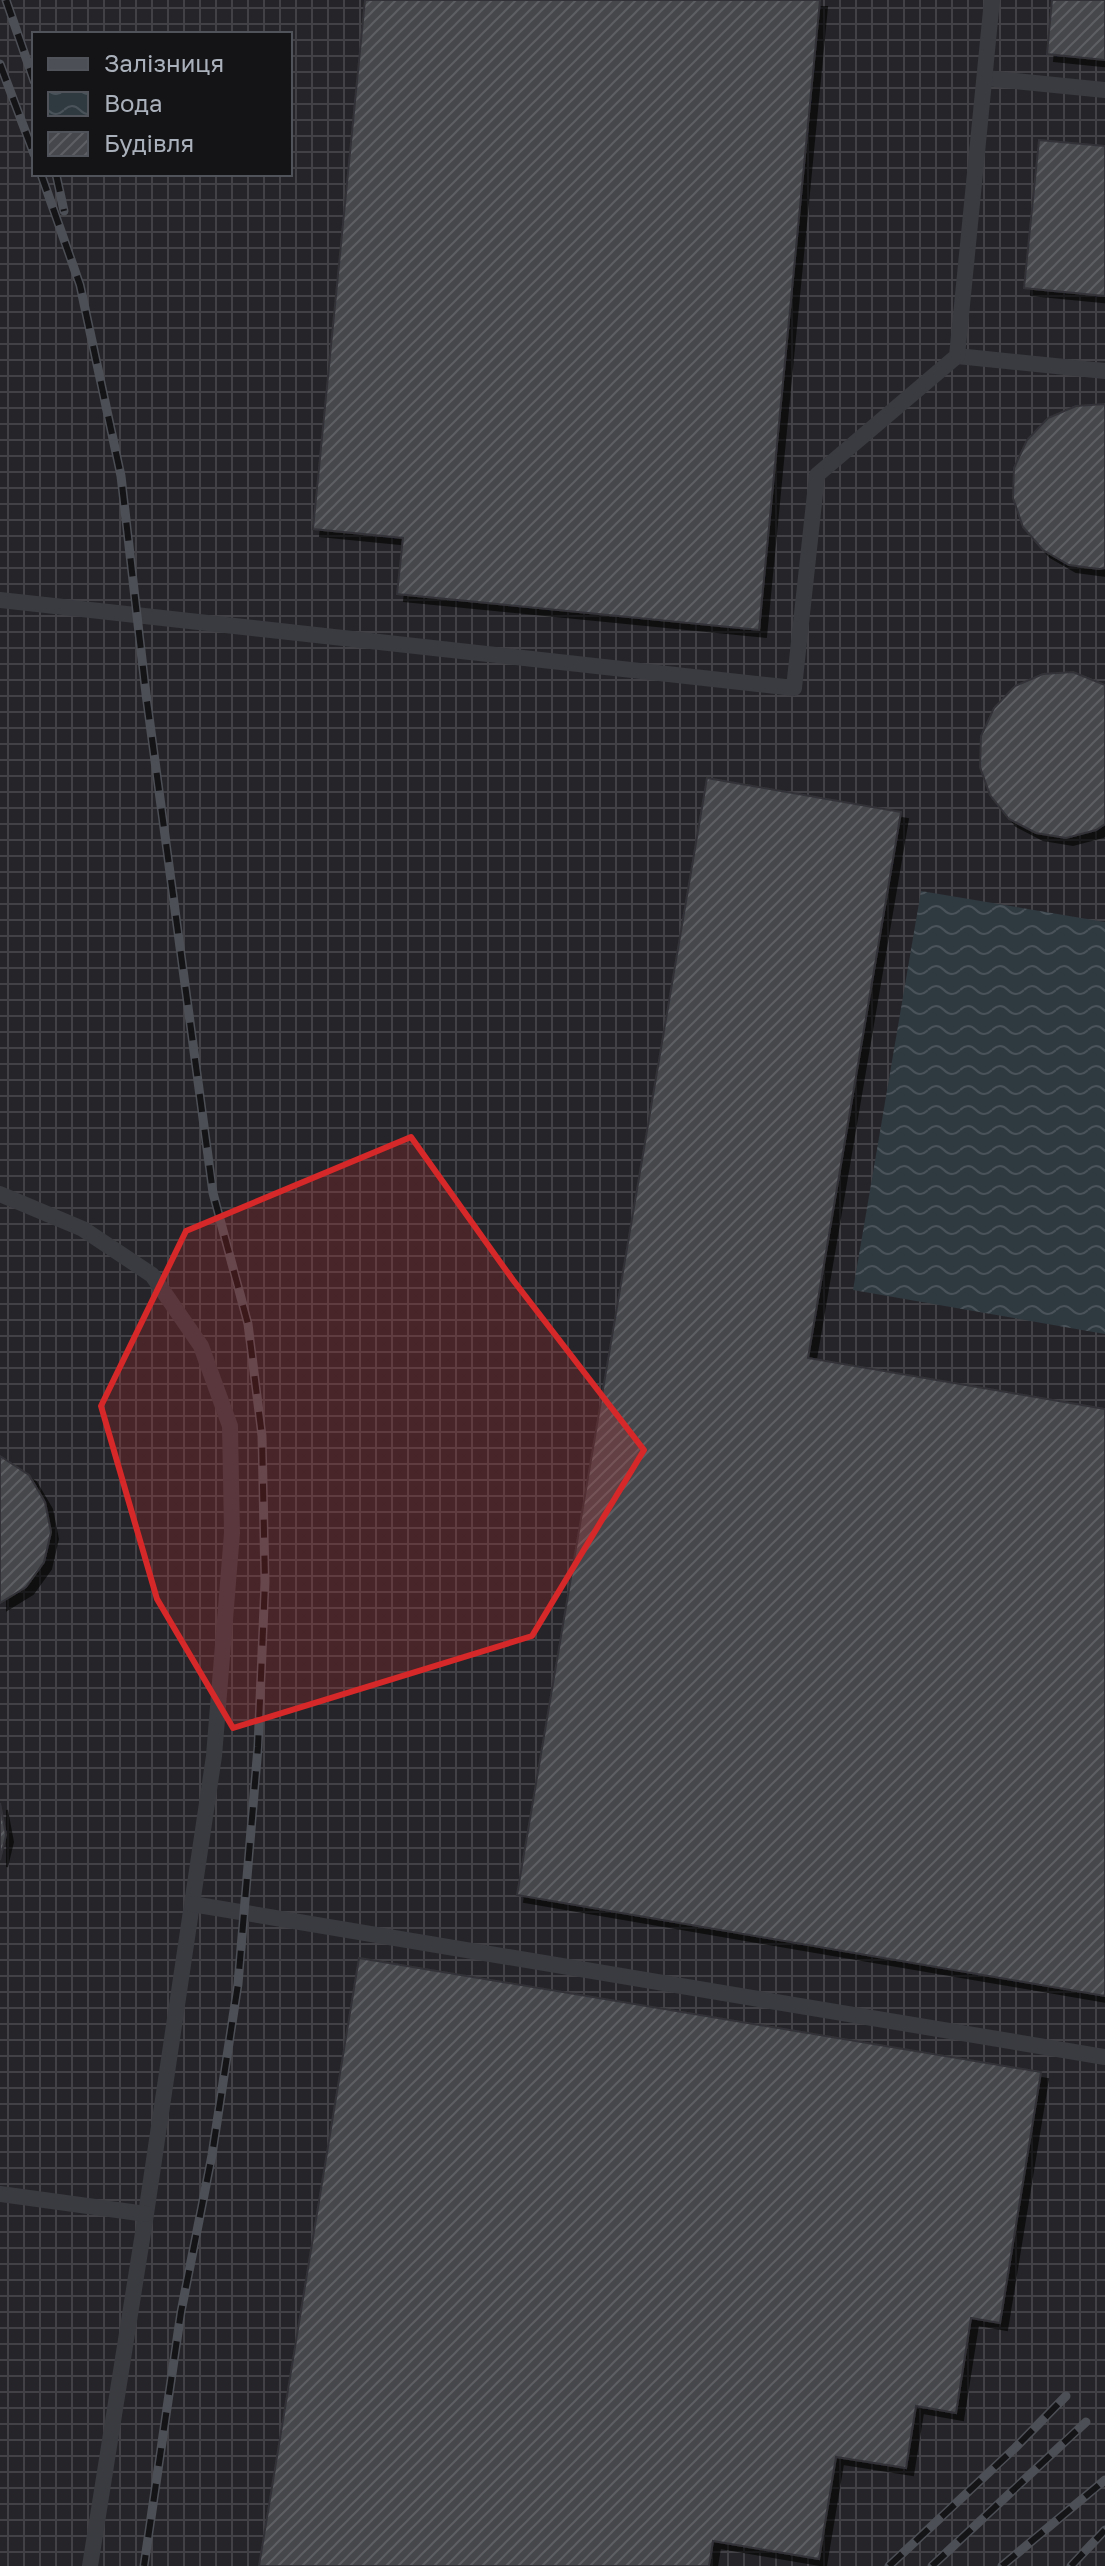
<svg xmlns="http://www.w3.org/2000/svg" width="1105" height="2566" font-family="'Golos Text',sans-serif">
	<defs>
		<pattern id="industrial-grid" width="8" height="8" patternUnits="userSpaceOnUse" patternTransform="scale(2)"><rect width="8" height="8" fill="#252529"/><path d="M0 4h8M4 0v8" fill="none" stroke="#424246"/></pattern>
		<pattern id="water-waves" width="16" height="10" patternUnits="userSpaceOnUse" patternTransform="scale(2)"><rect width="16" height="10" fill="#2f3940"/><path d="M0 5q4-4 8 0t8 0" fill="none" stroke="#4a535a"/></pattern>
		<pattern id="building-hatch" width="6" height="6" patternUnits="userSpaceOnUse" patternTransform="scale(2)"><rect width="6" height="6" fill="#45474c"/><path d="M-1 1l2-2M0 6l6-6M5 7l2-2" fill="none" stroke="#5d5f64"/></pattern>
		<filter id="shadow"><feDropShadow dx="7" dy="7" stdDeviation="0" flood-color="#0009"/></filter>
	</defs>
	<rect width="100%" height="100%" fill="#19191c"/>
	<!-- industrial -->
	<path fill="url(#industrial-grid)" fill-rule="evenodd" d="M0,0H1105V2566H0ZM34,34H290V174H34Z"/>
	<!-- water -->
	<polygon fill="url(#water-waves)" points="921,891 1105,922 1105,1334 853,1290"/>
	<!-- building -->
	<g fill="url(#building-hatch)" stroke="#333338" stroke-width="2" filter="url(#shadow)">
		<polygon points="365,0 820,0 759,630 397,594 403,538 313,529"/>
		<polygon points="1052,0 1105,0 1105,60 1047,54"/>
		<polygon points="1039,140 1105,146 1105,296 1024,288"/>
		<polygon points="1105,404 1105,568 1099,569 1069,565 1043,550 1023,527 1013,498 1014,468 1027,440 1048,418 1076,406"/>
		<polygon points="1073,672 1105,685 1105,824 1096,830 1066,838 1036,833 1009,819 990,795 980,767 981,736 994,708 1015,686 1043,674"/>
		<polygon points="707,778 901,812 808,1358 1105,1409 1105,1996 517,1895"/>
		<polygon points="0,1456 29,1475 45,1502 51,1532 44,1562 26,1587 0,1603"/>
		<polygon points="0,1803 6,1835 0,1860"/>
		<polygon points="359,1958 1041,2072 1000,2323 971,2318 956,2413 916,2406 906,2468 836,2457 819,2559 713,2541 709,2566 259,2566"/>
	</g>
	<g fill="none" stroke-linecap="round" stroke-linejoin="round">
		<!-- service -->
		<g stroke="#3a3b41" stroke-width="16">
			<polyline points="985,78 1105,90"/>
			<polyline points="957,356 1105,371"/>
			<polyline points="0,600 794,688 817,475 957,356 992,0"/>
			<polyline points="0,1194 83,1229 152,1275 201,1346 230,1426 232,1533 214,1756 146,2214 90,2566"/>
			<polyline points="192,1904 1105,2057"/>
			<polyline points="0,2194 146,2214"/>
		</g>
		<!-- rail casing -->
		<g stroke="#4d4f56" stroke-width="9">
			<g id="rail">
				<polyline points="6,0 34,81"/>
				<polyline points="0,64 34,154"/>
				<polyline points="41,174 80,285 121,476 146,694 213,1193 248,1324 262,1436 265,1582 258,1747 238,1984 212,2155 181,2312 144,2566"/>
				<polyline points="56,174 64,211"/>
				<polyline points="889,2566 1015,2448 1066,2396"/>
				<polyline points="932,2566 1086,2422"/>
				<polyline points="1002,2566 1105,2480"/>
				<polyline points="1071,2566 1105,2530"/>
			</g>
		</g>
		<!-- rail -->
		<use href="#rail" stroke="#141417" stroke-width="6" stroke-dasharray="18" stroke-linecap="butt"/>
	</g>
	<!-- marked area -->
	<path fill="#d62828" fill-opacity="0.2" stroke="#d62828" stroke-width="6" stroke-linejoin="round" d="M411,1137L513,1280L644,1450L532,1636L233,1728L157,1599L101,1406L186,1231Z"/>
	<!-- legend -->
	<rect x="32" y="32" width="260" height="144" fill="#141417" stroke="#505359" stroke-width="2"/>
	<rect x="48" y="58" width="40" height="12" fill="#4d4f56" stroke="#505359" stroke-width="2"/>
	<text x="104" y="72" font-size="24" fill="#abb1bb">Залізниця</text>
	<rect x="48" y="92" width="40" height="24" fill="url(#water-waves)" stroke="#505359" stroke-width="2"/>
	<text x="104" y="112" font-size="24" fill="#abb1bb">Вода</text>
	<rect x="48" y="132" width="40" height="24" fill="url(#building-hatch)" stroke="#505359" stroke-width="2"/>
	<text x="104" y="152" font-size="24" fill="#abb1bb">Будівля</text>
</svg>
